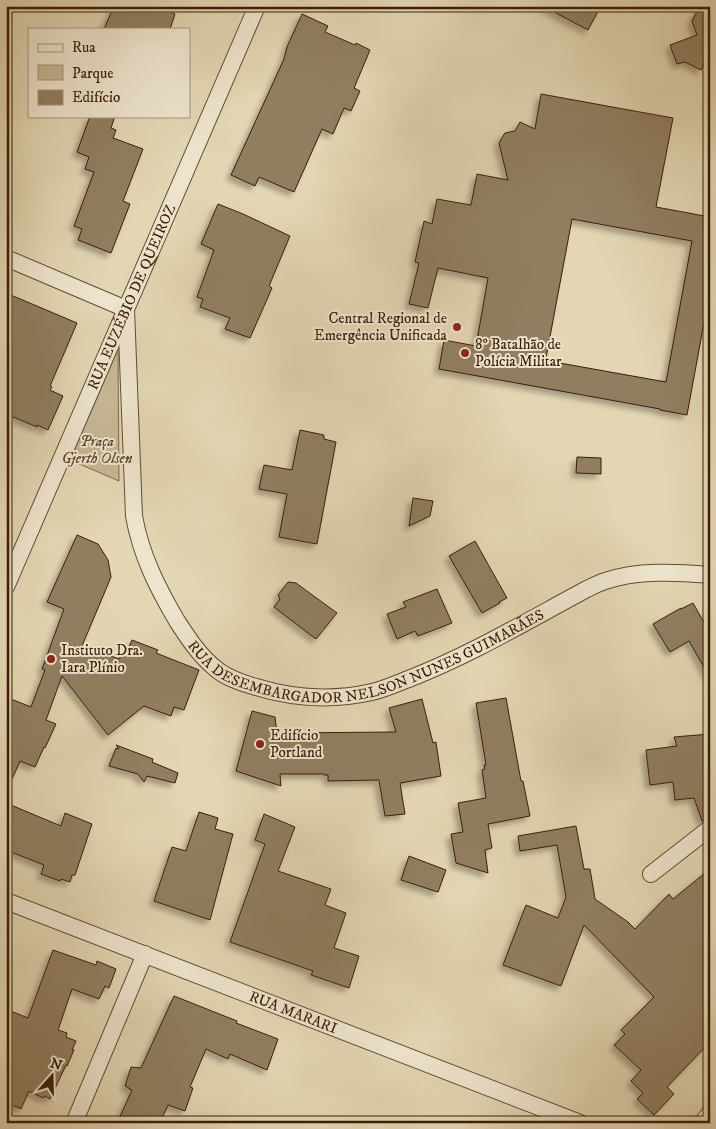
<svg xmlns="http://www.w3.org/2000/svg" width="716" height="1129" font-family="'IM FELL DW Pica',serif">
	<defs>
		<filter id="shadow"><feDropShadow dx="-4.5" dy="4.5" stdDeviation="2.5" flood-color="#0004"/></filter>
	</defs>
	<rect width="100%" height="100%" fill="#e3d6b2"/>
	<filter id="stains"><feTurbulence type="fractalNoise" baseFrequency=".004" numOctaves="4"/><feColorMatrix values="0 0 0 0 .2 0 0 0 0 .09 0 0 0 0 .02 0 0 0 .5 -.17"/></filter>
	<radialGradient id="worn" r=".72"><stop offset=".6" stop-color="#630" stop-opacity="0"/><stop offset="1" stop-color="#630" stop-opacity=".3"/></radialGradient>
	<!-- green -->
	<polygon fill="#c6b795" stroke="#806a4e" points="118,349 119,481 70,460"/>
	<!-- building -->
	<g fill="#917e60" stroke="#391e08" fill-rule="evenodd" filter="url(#shadow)">
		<polygon points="114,6 156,6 175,14 170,29 104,29"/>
		<polygon points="543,6 601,6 588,30"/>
		<polygon points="700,6 710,6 710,63 707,64 705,61 701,70 685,62 677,64 670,45 697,35 692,21"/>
		<polygon points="302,14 328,26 325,32 355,45 356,43 370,50 354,88 360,91 351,111 344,108 333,134 322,129 294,192 259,177 255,186 231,175 284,59 287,47"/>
		<path d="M541,94L673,118L656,207L710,217V290L687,415L660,410V409L439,369L444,340L476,346L488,278L438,268L428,308L409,304L419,263L415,262L424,221L432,224L437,199L471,205L477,174L508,180L499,143L505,133L515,131L520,122L535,129ZM572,219L692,241L666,382L554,362L555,360L546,358Z"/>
		<polygon points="90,116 115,116 111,128 116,130 113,138 143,149 123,201 130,204 111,253 78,240 82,229 74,226 94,172 85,169 89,157 77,152"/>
		<polygon points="218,204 243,214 290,236 269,286 272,288 250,338 225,329 230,318 200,307 203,299 197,297 214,250 201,244"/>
		<polygon points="6,293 77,323 50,386 52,387 50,390 63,396 48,430 37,425 37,427 6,414"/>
		<polygon points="300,430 324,435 324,439 336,442 317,544 279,537 287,494 259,489 264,465 292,470"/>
		<polygon points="577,457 601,458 601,474 576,473"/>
		<polygon points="413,498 433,501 430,516 409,526"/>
		<polygon points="77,535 98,544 108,560 111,577 82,646 119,659 123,653 126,654 132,640 158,650 156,653 199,670 184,710 174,707 171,716 144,706 108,735 62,676 46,720 56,724 45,748 44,747 35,767 20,761 6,793 6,697 31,707 45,670 42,669 64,609 47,602"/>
		<polygon points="475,541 507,598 499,602 500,603 482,613 449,556"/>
		<polygon points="288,582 296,583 337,613 316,639 274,607 280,599 278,595"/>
		<polygon points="437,589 452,623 418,636 415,631 397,639 387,614 406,607 403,602"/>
		<polygon points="693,603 710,633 710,678 689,641 670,652 653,624 681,608 681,609"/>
		<polygon points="506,698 521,781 523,781 530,816 488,824 492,848 485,850 488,873 456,863 451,834 463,832 458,803 486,798 482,770 485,769 484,765 486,765 476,703"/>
		<polygon points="422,699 433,743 436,742 441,776 400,783 405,814 385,816 379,780 328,781 328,775 324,775 324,774 280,774 281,786 236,771 252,711 275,717 277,733 396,732 389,708"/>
		<polygon points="710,734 710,818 702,821 694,798 675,800 673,782 650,785 646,750 677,746 674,737"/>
		<polygon points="116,745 153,759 152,762 178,773 175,783 147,776 144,782 138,774 109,766 116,748 119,749"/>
		<polygon points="6,803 61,826 65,813 92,824 75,875 72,875 70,882 61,879 60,881 41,874 44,865 6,850"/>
		<polygon points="199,812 218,818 215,829 233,834 210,920 154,901 172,847 186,851"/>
		<polygon points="264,814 295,827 278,871 331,889 325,905 346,913 334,948 359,956 349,988 311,975 313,971 230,942 265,844 255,840"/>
		<polygon points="576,826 584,869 590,869 595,899 628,922 635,929 669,894 673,899 710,869 710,1042 667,1087 674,1094 654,1115 637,1099 643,1093 631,1081 641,1070 614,1045 625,1034 621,1030 654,997 584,925 561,986 503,965 526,905 558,918 566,897 557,845 520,851 518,836"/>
		<polygon points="409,856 446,870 438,892 401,880"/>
		<polygon points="53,950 96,965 97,961 116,969 109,988 105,986 99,999 72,989 58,1030 67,1033 66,1037 76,1041 72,1050 74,1050 67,1066 66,1065 50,1099 44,1096 43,1098 29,1091 21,1109 6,1102 6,1009 28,1018"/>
		<polygon points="174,996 237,1021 236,1023 278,1039 267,1070 230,1054 228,1059 206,1049 190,1087 193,1088 185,1111 168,1105 160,1123 117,1123 132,1090 129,1089 129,1088 125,1086 131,1067 141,1068"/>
	</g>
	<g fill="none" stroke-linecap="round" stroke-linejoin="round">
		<!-- minor casing -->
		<g stroke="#644c32" stroke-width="18">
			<g id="minor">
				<polyline points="6,258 126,309"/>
				<path id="s1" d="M126,309L134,516C141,555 157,587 177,621C188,638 199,655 215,668C226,678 242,683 256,687C295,699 332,701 372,692C385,689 398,683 411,678C472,654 529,620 587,589C593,586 599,583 605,581C638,570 675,572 710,575"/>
				<path id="s2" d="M6,587L257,6"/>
				<polyline points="651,874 710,828"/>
				<path id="s3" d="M6,901L580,1123"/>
				<polyline points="74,1123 145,954"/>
				<polyline points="702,1123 710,1113"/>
			</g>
		</g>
		<!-- minor -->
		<use href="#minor" stroke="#ede4cd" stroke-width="16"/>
	</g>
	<!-- markers -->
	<g fill="#8f2418" stroke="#ede4cd" stroke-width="2">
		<circle cx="457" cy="327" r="5"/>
		<circle cx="465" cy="353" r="5"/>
		<circle cx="51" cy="659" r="5"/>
		<circle cx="260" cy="744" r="5"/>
	</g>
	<g text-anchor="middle" stroke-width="4" stroke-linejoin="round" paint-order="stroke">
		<!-- street labels -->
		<g font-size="15" fill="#391e08" stroke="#ede4cd">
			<text dy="5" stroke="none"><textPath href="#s2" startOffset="316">RUA EUZÉBIO DE QUEIROZ</textPath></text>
			<text dy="5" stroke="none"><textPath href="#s1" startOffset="540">RUA DESEMBARGADOR NELSON NUNES GUIMARÃES</textPath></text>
			<text dy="5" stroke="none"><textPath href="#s3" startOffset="308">RUA MARARI</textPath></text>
		</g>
		<!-- poi labels -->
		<g font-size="15" fill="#391e08" stroke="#ede4cd" text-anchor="start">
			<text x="447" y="323" text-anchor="end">Central Regional de<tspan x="447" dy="17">Emergência Unificada</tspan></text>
			<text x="475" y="349">8º Batalhão de<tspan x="475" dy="17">Polícia Militar</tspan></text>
			<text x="61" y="655">Instituto Dra.<tspan x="61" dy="17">Iara Plínio</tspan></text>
			<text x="270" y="740">Edifício<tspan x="270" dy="17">Portland</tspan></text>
		</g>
		<!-- park labels -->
		<g font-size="15" font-style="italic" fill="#5c442b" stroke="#ede4cd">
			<text x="97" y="446">Praça<tspan x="97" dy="17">Gjerth Olsen</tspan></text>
		</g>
	</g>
	<!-- margin -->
	<rect width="716" height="1129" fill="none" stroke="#e3d6b2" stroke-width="25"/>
	<rect x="8" y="8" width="701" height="1114" fill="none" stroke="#391e08" stroke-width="2.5"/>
	<rect x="12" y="12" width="691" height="1104" fill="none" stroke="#391e08"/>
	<!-- legend -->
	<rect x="28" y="28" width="162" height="90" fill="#ede4cd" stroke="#a5957e"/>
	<rect x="38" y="44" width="25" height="8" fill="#ede4cd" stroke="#a5957e"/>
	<text x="72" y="52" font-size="15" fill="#391e08">Rua</text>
	<rect x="38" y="65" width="25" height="15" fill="#c6b795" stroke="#a5957e"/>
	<text x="72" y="78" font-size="15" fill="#391e08">Parque</text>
	<rect x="38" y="90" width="25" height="15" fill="#917e60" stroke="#a5957e"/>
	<text x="72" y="102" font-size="15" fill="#391e08">Edifício</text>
	<!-- north arrow -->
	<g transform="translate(52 1076) rotate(20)" stroke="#ede4cd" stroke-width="4" paint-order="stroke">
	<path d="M0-4L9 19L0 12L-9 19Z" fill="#391e08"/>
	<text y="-8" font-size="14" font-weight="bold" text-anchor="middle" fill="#391e08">N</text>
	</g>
	<rect width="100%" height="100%" filter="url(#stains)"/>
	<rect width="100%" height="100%" fill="url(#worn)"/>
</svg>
